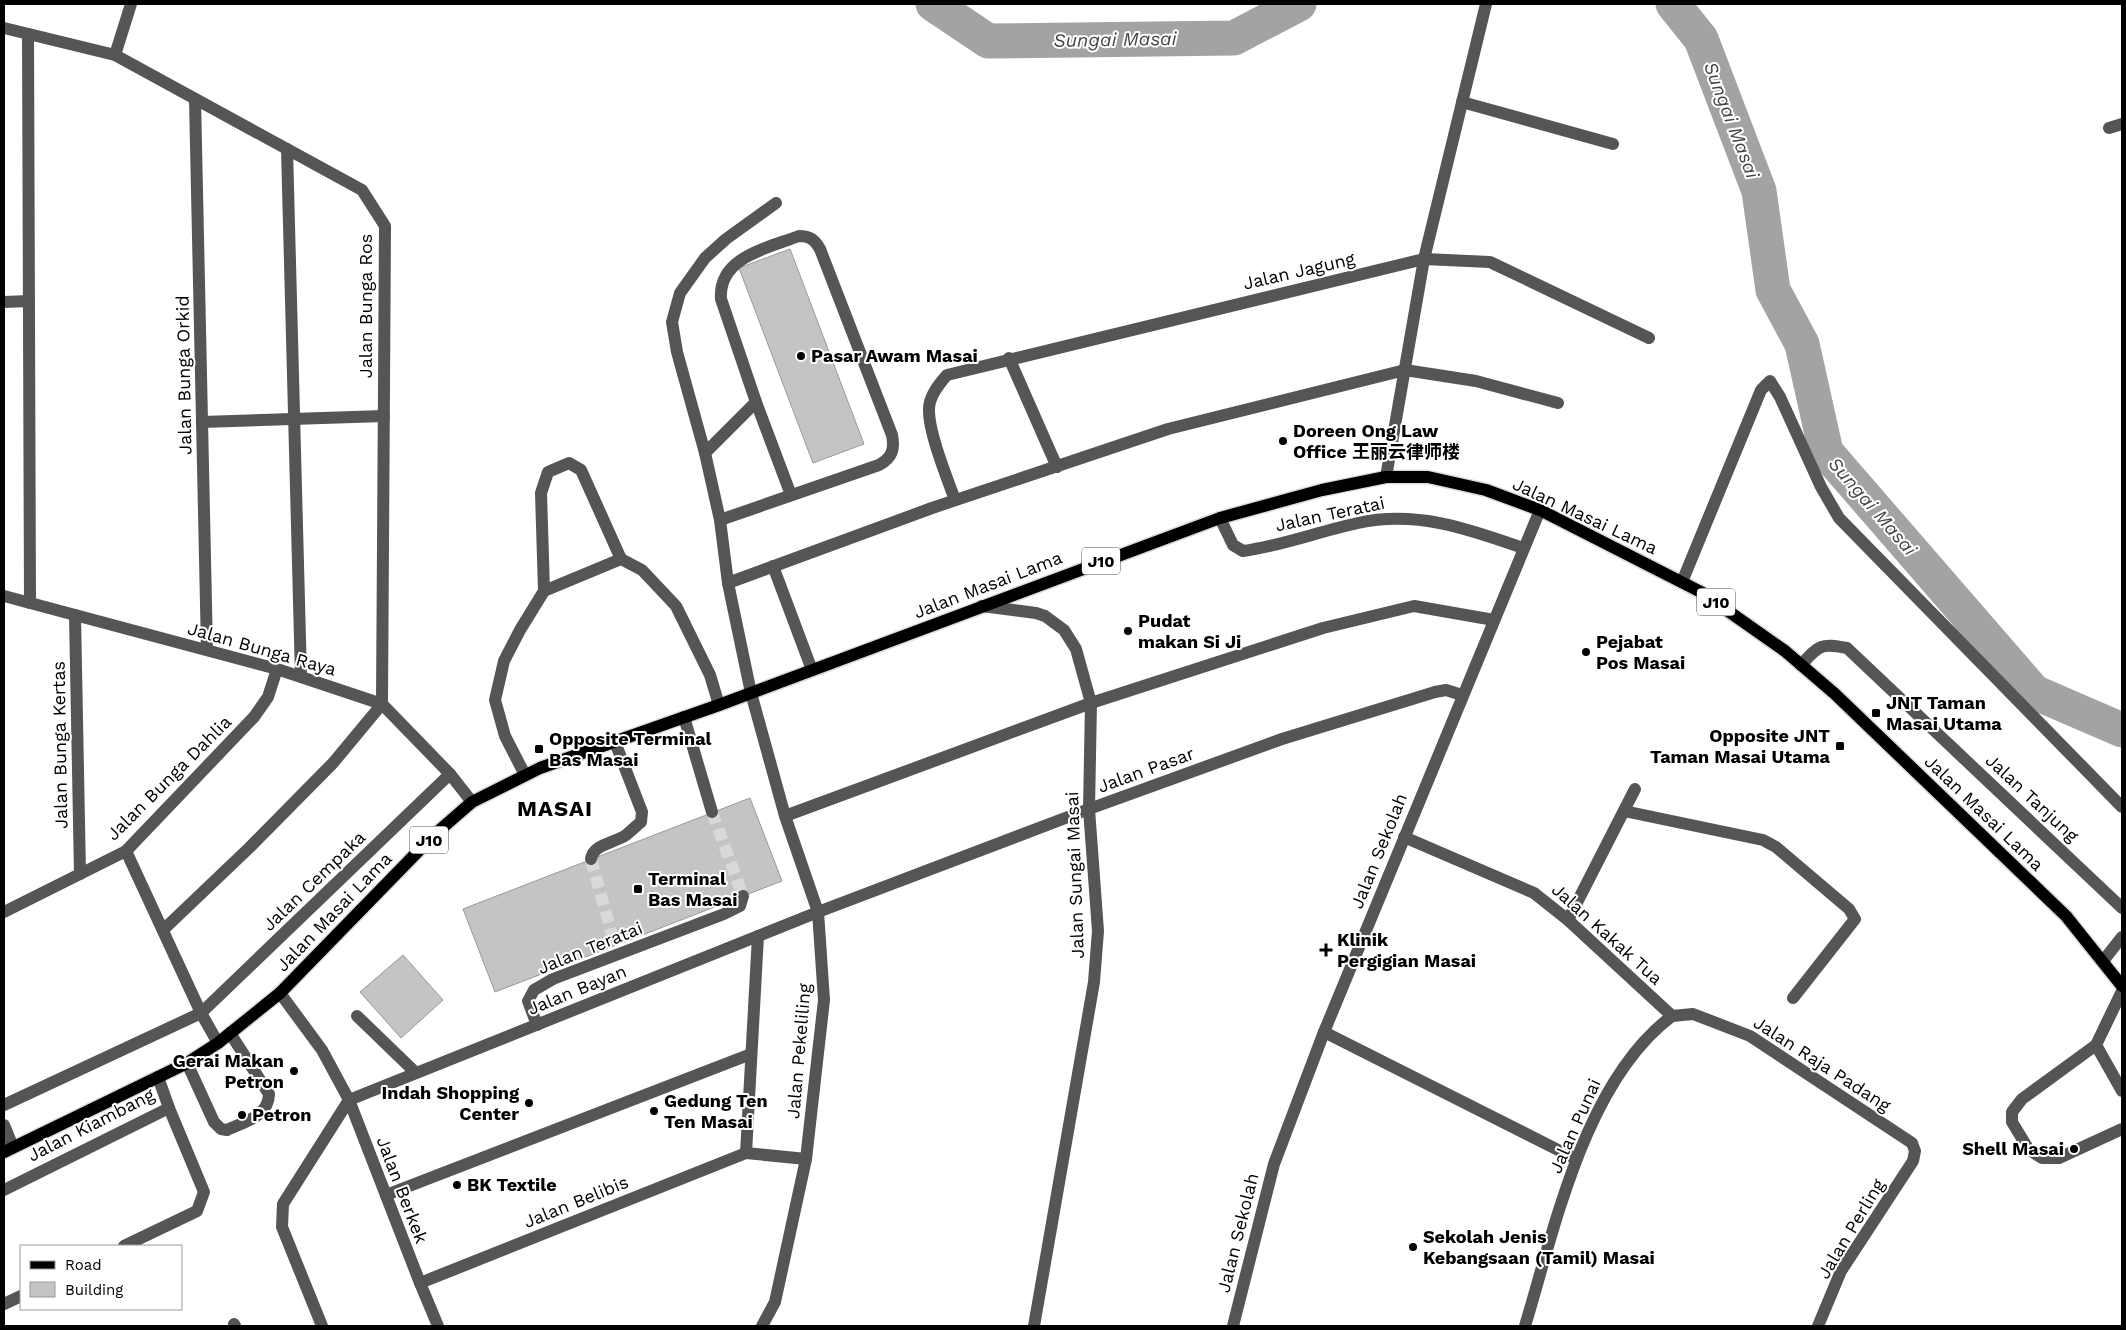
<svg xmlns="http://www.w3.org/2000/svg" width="2126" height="1330" font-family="'Work Sans','Noto Sans SC',sans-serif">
	<rect width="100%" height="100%" fill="#fff"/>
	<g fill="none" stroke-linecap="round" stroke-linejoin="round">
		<!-- river -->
		<g stroke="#a3a3a3" stroke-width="35">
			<polyline points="933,4 988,41 1234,38 1299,4"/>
			<polyline points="1673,4 1701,39 1759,191 1773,290 1802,344 1826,452 2034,692 2122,730"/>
		</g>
	</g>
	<!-- building -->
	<g fill="#c4c4c4" stroke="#999">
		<polygon points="790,249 864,444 813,463 739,268"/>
		<polygon points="750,798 782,881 495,992 463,909"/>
		<polygon points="403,955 443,1000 401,1038 360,992"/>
	</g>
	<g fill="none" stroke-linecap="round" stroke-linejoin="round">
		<!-- minor-tunnel -->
		<g stroke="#d9d9d9" stroke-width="12" stroke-dasharray="12 6" stroke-linecap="butt">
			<polyline points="712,812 743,896"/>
			<polyline points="591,859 615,946"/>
		</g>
		<!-- major casing -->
		<g stroke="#dbdbdb" stroke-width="15">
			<polyline id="major" points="4,1152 187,1063 218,1043 280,993 434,835 472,802 540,768 719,705 1220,518 1322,490 1386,477 1428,477 1486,490 1540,510 1701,592 1785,651 1835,694 2066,916 2122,986"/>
		</g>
		<!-- minor -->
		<g stroke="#555" stroke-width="12">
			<polyline points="4,28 115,55 362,190 385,226 382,704 333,763 249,848 163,930"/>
			<polyline points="28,34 30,603"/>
			<polyline points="115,55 131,4"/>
			<polyline points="195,99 207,650"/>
			<polyline points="1462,102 1613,144"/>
			<polyline points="2109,128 2122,124"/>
			<polyline points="287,149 301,677"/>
			<polyline points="4,302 29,301"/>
			<polyline points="1009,358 1057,467"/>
			<polyline points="202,422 384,416"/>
			<polyline points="705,453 756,402"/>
			<polyline points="1386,477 1424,259 1486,4"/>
			<path d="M955,500C947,478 928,431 929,409C929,396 939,384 947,375L1424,259L1490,262L1649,338"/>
			<path d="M1220,518L1233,545L1243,551C1281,546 1320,531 1358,523C1416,510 1469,529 1523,548"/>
			<path d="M720,520L879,465C892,458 895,449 892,435L820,249C815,240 810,236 799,236C768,248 718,257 721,299L756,402L791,495"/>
			<polyline points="773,566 812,670"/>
			<polyline points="1682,582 1761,390 1770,381 1780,397 1821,487 1839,518 2122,807"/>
			<polyline points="728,583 932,508 1168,429 1405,370 1476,381 1558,403"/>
			<polyline points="544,591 541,493 548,472 569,463 581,470 621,559"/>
			<polyline points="4,596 277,669 382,704 450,774 472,802"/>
			<polyline points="982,606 1036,613 1045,616 1064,630 1076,649 1091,703 1089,809 1098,931 1094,982 1034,1326"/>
			<polyline points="75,615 80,874"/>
			<path d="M1801,665C1819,645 1821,643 1847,648L2122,908"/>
			<polyline points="684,717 712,812"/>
			<polyline points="525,775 505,736 495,700 504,661 520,630 544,591 621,559 642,570 676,606 710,675 719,705"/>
			<polyline points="1624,811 1763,840 1776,847 1849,909 1855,919 1793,998"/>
			<polyline points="785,816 1091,703 1323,628 1414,606 1494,620"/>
			<polyline points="1404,837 1534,893 1568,920 1672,1016"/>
			<polyline points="126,851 201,1013 218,1043"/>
			<path d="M591,859C593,844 615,843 626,835C631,831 636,826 641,822L642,812L615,742"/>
			<polyline points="4,912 126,851 254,717 268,697 277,669"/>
			<polyline points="1568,920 1635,789"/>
			<polyline points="2103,961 2122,937"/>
			<polyline points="2122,991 2096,1045 2022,1099 2012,1112 2012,1122 2029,1150 2042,1158 2059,1158 2122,1129"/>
			<polyline points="280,993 322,1050 349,1100 420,1283 438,1326"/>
			<polyline points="357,1016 416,1073"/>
			<polyline points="1672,1016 1693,1014 1750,1036 1912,1143 1915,1151 1913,1161 1841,1271 1818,1326"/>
			<polyline points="537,1025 528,1001 534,990 553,979 724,914 740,906 743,896"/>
			<polyline points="1324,1032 1576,1159"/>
			<polyline points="2096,1045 2122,1091"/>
			<path d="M187,1063L214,1122L221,1129L227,1130C244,1122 269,1116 269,1094L230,1033"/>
			<polyline points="349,1100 818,912 1089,809 1282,739 1435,692 1446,690 1462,695"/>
			<polyline points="4,1105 201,1013 450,774"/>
			<polyline points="4,1125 13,1147"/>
			<polyline points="746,1153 758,936"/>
			<polyline points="4,1190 169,1108 158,1077"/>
			<polyline points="386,1195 751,1054"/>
			<polyline points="124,1246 197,1211 204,1192 169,1108"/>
			<polyline points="420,1283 746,1153 806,1159"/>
			<polyline points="4,1304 21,1296"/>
			<polyline points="234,1324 235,1326"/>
			<polyline points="322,1326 282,1227 283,1204 349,1100"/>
			<polyline points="762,1326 775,1302 806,1159 824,1000 818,912 785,816 751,693 728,583 720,520 705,453 677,352 672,322 680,293 705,258 726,239 776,203"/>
			<polyline points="1233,1326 1274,1164 1324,1032 1540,510"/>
			<path d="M1525,1326C1555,1227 1585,1081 1672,1016"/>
		</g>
		<!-- major -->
		<use href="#major" stroke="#000" stroke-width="12"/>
	</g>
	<!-- markers -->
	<g fill="#000" stroke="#fff" stroke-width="2">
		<circle cx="801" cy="356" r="5"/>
		<circle cx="1283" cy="441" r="5"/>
		<circle cx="1128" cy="631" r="5"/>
		<circle cx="1586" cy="652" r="5"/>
		<rect x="1871" y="708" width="10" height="10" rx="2.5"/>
		<rect x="1835" y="741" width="10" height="10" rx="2.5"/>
		<rect x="534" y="744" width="10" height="10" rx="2.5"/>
		<rect x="633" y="884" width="10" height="10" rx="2.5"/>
		<path d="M1323.5 942.5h5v5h5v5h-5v5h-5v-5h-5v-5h5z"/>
		<circle cx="294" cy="1071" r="5"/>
		<circle cx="529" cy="1103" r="5"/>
		<circle cx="654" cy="1111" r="5"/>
		<circle cx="242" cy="1115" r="5"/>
		<circle cx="2074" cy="1149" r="5"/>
		<circle cx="457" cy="1185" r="5"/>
		<circle cx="1413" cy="1247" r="5"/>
	</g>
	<g text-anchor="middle" stroke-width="4" stroke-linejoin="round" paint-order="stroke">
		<!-- shield labels -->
		<g fill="#fff" stroke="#4c4c4c" stroke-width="1">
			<rect x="1082" y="547.5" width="38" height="27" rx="4"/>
			<rect x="1697" y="588.5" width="38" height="27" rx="4"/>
			<rect x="410" y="826.5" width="38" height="27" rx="4"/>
		</g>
		<g font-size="16" font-weight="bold" fill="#000">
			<text x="1101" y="567">J10</text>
			<text x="1716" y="608">J10</text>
			<text x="429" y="846">J10</text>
		</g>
		<!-- street labels -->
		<g font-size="18" fill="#000" stroke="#fff">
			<text transform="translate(1299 271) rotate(-13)" y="6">Jalan Jagung</text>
			<text transform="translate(366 306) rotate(-90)" y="6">Jalan Bunga Ros</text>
			<text transform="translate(184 375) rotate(-91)" y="6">Jalan Bunga Orkid</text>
			<text transform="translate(1330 514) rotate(-12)" y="6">Jalan Teratai</text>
			<text transform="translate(1585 516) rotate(25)" y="6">Jalan Masai Lama</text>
			<text transform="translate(988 585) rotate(-21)" y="6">Jalan Masai Lama</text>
			<text transform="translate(262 649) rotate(16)" y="6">Jalan Bunga Raya</text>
			<text transform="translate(60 745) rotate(-91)" y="6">Jalan Bunga Kertas</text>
			<text transform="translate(1146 770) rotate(-20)" y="6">Jalan Pasar</text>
			<text transform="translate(169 778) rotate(-45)" y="6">Jalan Bunga Dahlia</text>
			<text transform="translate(2032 798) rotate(43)" y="6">Jalan Tanjung</text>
			<text transform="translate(1984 813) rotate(44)" y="6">Jalan Masai Lama</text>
			<text transform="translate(1379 851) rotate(-68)" y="6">Jalan Sekolah</text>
			<text transform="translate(1075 875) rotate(-92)" y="6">Jalan Sungai Masai</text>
			<text transform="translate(314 881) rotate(-44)" y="6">Jalan Cempaka</text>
			<text transform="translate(334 912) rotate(-46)" y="6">Jalan Masai Lama</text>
			<text transform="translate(1607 934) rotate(42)" y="6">Jalan Kakak Tua</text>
			<text transform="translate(590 948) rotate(-22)" y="6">Jalan Teratai</text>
			<text transform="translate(577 990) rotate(-22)" y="6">Jalan Bayan</text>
			<text transform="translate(799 1051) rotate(-85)" y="6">Jalan Pekeliling</text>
			<text transform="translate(1822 1064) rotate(33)" y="6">Jalan Raja Padang</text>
			<text transform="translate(91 1125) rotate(-27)" y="6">Jalan Kiambang</text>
			<text transform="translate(1575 1126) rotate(-66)" y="6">Jalan Punai</text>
			<text transform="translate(402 1190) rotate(69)" y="6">Jalan Berkek</text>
			<text transform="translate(576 1202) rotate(-22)" y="6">Jalan Belibis</text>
			<text transform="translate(1851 1229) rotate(-59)" y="6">Jalan Perling</text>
			<text transform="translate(1238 1233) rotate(-76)" y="6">Jalan Sekolah</text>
		</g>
		<!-- poi labels -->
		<g font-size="18" font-weight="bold" fill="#000" stroke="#fff" text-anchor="start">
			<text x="811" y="362">Pasar Awam Masai</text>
			<text x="1293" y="437">Doreen Ong Law<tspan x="1293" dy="21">Office 王丽云律师楼</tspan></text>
			<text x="1138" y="627">Pudat<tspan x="1138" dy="21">makan Si Ji</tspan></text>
			<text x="1596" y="648">Pejabat<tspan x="1596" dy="21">Pos Masai</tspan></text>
			<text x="1886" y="709">JNT Taman<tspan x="1886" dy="21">Masai Utama</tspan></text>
			<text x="1830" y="742" text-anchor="end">Opposite JNT<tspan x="1830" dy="21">Taman Masai Utama</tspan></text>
			<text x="549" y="745">Opposite Terminal<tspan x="549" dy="21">Bas Masai</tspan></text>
			<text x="648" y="885">Terminal<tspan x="648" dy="21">Bas Masai</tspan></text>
			<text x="1337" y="946">Klinik<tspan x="1337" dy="21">Pergigian Masai</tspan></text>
			<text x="284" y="1067" text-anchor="end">Gerai Makan<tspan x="284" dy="21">Petron</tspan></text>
			<text x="519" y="1099" text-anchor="end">Indah Shopping<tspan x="519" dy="21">Center</tspan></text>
			<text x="664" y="1107">Gedung Ten<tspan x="664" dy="21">Ten Masai</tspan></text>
			<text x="252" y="1121">Petron</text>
			<text x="2064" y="1155" text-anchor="end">Shell Masai</text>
			<text x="467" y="1191">BK Textile</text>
			<text x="1423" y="1243">Sekolah Jenis<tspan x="1423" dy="21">Kebangsaan (Tamil) Masai</tspan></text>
		</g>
		<!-- water labels -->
		<g font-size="19" font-style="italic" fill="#444" stroke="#fff">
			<text transform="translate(1115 39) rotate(-1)" y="7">Sungai Masai</text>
			<text transform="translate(1732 120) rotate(69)" y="7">Sungai Masai</text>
			<text transform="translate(1873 506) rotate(49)" y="7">Sungai Masai</text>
		</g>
		<!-- district labels -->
		<g font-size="22" font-weight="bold" letter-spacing="1" fill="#000" stroke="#fff">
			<text x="555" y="816">MASAI</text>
		</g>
	</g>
	<!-- border -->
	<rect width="2126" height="1330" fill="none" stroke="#000000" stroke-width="10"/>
	<!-- legend -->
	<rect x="20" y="1245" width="162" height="65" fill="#ffffff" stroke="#999999"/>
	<rect x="30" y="1261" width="25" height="8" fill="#000000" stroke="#999999"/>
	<text x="65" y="1270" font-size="15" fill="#000000">Road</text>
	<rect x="30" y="1282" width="25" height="15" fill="#c4c4c4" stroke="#999999"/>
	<text x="65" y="1295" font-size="15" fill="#000000">Building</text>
</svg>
